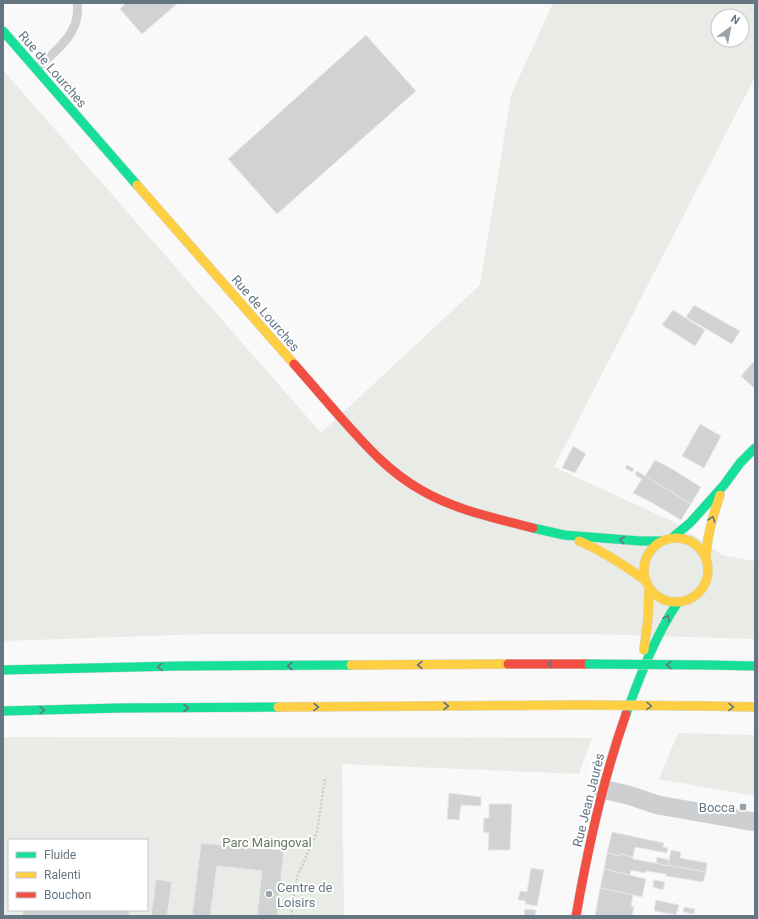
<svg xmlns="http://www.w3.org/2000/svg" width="758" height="919" font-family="Roboto,sans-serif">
	<rect width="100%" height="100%" fill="#f9f9f9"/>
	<!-- green -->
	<g fill="#e8ebe6" fill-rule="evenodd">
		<path d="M553,3H755V77L554,467L676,523L722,555L755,561V639L593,634H205L3,641V70L321,433L480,285L511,95ZM718,16H742V40H718Z"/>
		<polygon points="678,733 755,735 755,796 659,779"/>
		<path d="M3,737L592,738L579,774L342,764L344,916H3ZM9,840H147V910H9Z"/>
	</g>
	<!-- building -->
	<g fill="#d0d2d3" stroke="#e8e8e8">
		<polygon points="126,3 178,3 142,34 120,9"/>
		<polygon points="366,35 416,91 277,214 228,159"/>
		<polygon points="694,305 740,331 732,344 686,317"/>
		<polygon points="673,310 705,330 695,346 662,325"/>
		<polygon points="753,362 755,364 755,389 741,376"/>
		<polygon points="700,424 721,436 704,468 682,456"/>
		<polygon points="573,446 586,454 575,473 562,468"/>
		<polygon points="655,460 672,469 701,487 691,504 645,476"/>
		<polygon points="627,465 634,469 632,472 625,468"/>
		<polygon points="637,471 691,504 681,520 649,501 633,493 642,479 635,475"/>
		<polygon points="449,793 481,797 481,806 461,805 459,820 447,819"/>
		<polygon points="489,804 512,804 510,850 488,850 489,833 483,832 484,818 489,818"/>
		<polygon points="612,832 664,843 663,847 668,848 667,853 635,847 633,857 621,854 620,856 607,853"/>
		<polygon points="201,843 284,850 277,916 257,916 262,871 217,866 210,916 192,916"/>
		<polygon points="671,850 681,852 680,858 707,863 706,872 668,866"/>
		<polygon points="607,853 620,856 621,854 633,857 633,859 706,872 703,882 666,876 666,874 646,871 645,873 631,870 630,875 604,869"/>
		<polygon points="657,857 669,860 668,866 656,863"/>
		<polygon points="531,868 544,870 537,906 525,904 526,901 518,900 520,891 527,892"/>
		<polygon points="604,869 646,879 642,897 600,888"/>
		<polygon points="156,879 172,882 167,916 151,916"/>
		<polygon points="654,880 665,882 663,890 653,887"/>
		<polygon points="600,888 633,895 631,906 634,907 632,916 595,916"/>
		<polygon points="656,900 679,905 676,915 654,911"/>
		<polygon points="684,907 695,909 694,914 683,912"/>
		<polygon points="525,909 536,910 535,916 524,916"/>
		<polygon points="23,910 130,910 129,916 22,916"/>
	</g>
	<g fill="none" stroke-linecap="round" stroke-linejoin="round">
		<!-- fast casing -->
		<g stroke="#d5d6d7" stroke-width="10">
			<g id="fast">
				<polyline points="3,31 137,185"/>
				<polyline points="533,528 564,535 640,541 661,541"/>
				<polyline points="673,537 690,523 724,485 740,463 755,448"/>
				<polyline points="708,665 755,666"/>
				<polyline points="3,670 178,666 351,665"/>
				<polyline points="3,711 120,708 278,707"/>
				<path d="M626,714C640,676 655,636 678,602"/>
			</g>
		</g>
		<!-- slow casing -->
		<g stroke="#d5d6d7" stroke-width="10">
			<g id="slow">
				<polyline points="137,185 294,364"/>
				<circle cx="676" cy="570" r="32"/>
				<path d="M579,541C603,551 624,565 645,580"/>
				<path d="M706,556C707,535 713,515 720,495"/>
				<polyline points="644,650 648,619 649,588"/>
				<polyline points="351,665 508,664"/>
				<polyline points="708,706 755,707"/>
				<polyline points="278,707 582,705"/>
			</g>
		</g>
		<!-- jam casing -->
		<g stroke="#d5d6d7" stroke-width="10">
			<g id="jam">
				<path d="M294,364C310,382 326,401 342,419C366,446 389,472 421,490C455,510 495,518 533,528"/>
				<polyline points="508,664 589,664"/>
				<path d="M576,916C588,847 603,779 626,714"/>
			</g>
		</g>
		<!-- path -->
		<polyline stroke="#cbcccd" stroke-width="2.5" stroke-dasharray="2 2" stroke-linecap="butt" points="291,916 297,877 317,832 325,778"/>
		<!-- lane -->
		<path stroke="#cecfd0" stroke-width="9" d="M36,69C55,51 82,33 77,3"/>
		<!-- street -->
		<polyline stroke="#cecfd0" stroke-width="19" points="602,789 628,795 658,805 755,822"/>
		<!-- fast -->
		<use href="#fast" stroke="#16e098" stroke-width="9"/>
		<!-- slow -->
		<use href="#slow" stroke="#ffcf43" stroke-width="9"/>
		<!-- jam -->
		<use href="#jam" stroke="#f24e42" stroke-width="9"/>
		<!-- fast-bridge casing -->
		<g stroke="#d5d6d6" stroke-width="10" stroke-linecap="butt">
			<polyline id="fast-bridge" points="589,664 708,665"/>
		</g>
		<!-- slow-bridge casing -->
		<g stroke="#d5d6d6" stroke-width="10" stroke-linecap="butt">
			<polyline id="slow-bridge" points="582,705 708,706"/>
		</g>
		<!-- fast-bridge -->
		<use href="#fast-bridge" stroke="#16e098" stroke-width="9"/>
		<!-- slow-bridge -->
		<use href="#slow-bridge" stroke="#ffcf43" stroke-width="9"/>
	</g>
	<!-- one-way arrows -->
	<defs><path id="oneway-chevron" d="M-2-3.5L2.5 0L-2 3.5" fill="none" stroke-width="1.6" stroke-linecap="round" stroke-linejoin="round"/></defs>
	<g stroke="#657683">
		<use href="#oneway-chevron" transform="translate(712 519) rotate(-74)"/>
		<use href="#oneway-chevron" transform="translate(622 540) rotate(-174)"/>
		<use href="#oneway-chevron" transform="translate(667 618) rotate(-62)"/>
		<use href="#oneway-chevron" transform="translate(550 664) rotate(180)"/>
		<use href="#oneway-chevron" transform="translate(420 665) rotate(180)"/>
		<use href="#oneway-chevron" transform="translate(669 665) rotate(-179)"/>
		<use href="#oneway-chevron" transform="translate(290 666) rotate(180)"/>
		<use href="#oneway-chevron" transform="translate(160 667) rotate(179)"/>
		<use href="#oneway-chevron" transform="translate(446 706)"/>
		<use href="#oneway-chevron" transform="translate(649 706) rotate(1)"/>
		<use href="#oneway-chevron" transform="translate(316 707)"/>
		<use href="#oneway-chevron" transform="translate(731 707) rotate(1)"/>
		<use href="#oneway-chevron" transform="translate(186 708)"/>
		<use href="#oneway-chevron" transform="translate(42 710) rotate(-1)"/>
	</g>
	<!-- markers -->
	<g fill="#99a4ac" stroke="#fff" stroke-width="1.5">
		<rect x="739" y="803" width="8" height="8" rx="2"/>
		<circle cx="269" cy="894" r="4"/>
	</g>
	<g text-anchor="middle" stroke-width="4" stroke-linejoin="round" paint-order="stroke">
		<!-- street labels -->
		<g font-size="13" fill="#657683" stroke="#fff">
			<text transform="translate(53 69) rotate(49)" y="5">Rue de Lourches</text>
			<text transform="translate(266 313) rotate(49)" y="5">Rue de Lourches</text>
			<text transform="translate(588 800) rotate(-76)" y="5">Rue Jean Jaurès</text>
		</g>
		<!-- poi labels -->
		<g font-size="13" fill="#657683" stroke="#fff" text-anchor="end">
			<text x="735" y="812">Bocca</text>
			<text x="277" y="892" text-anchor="start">Centre de<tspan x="277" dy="15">Loisirs</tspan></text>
		</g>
		<!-- park labels -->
		<g font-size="13" fill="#687a64" stroke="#fff">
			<text x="267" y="847">Parc Maingoval</text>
		</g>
	</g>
	<!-- border -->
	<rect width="758" height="919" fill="none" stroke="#657683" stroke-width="8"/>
	<!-- legend -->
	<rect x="8" y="839" width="140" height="72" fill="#ffffff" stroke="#c1c8cd"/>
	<rect x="16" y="852" width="20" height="6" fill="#16e098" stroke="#c1c8cd"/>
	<text x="44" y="859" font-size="12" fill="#657683">Fluide</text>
	<rect x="16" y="872" width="20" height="6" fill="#ffcf43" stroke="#c1c8cd"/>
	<text x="44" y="879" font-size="12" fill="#657683">Ralenti</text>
	<rect x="16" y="892" width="20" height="6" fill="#f24e42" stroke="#c1c8cd"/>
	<text x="44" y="899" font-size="12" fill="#657683">Bouchon</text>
	<!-- north arrow -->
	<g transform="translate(730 28) rotate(32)"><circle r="19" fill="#ffffff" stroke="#c1c8cd"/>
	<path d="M0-3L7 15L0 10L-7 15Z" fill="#99a4ac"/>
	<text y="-6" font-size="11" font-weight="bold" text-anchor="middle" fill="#657683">N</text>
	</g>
</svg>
